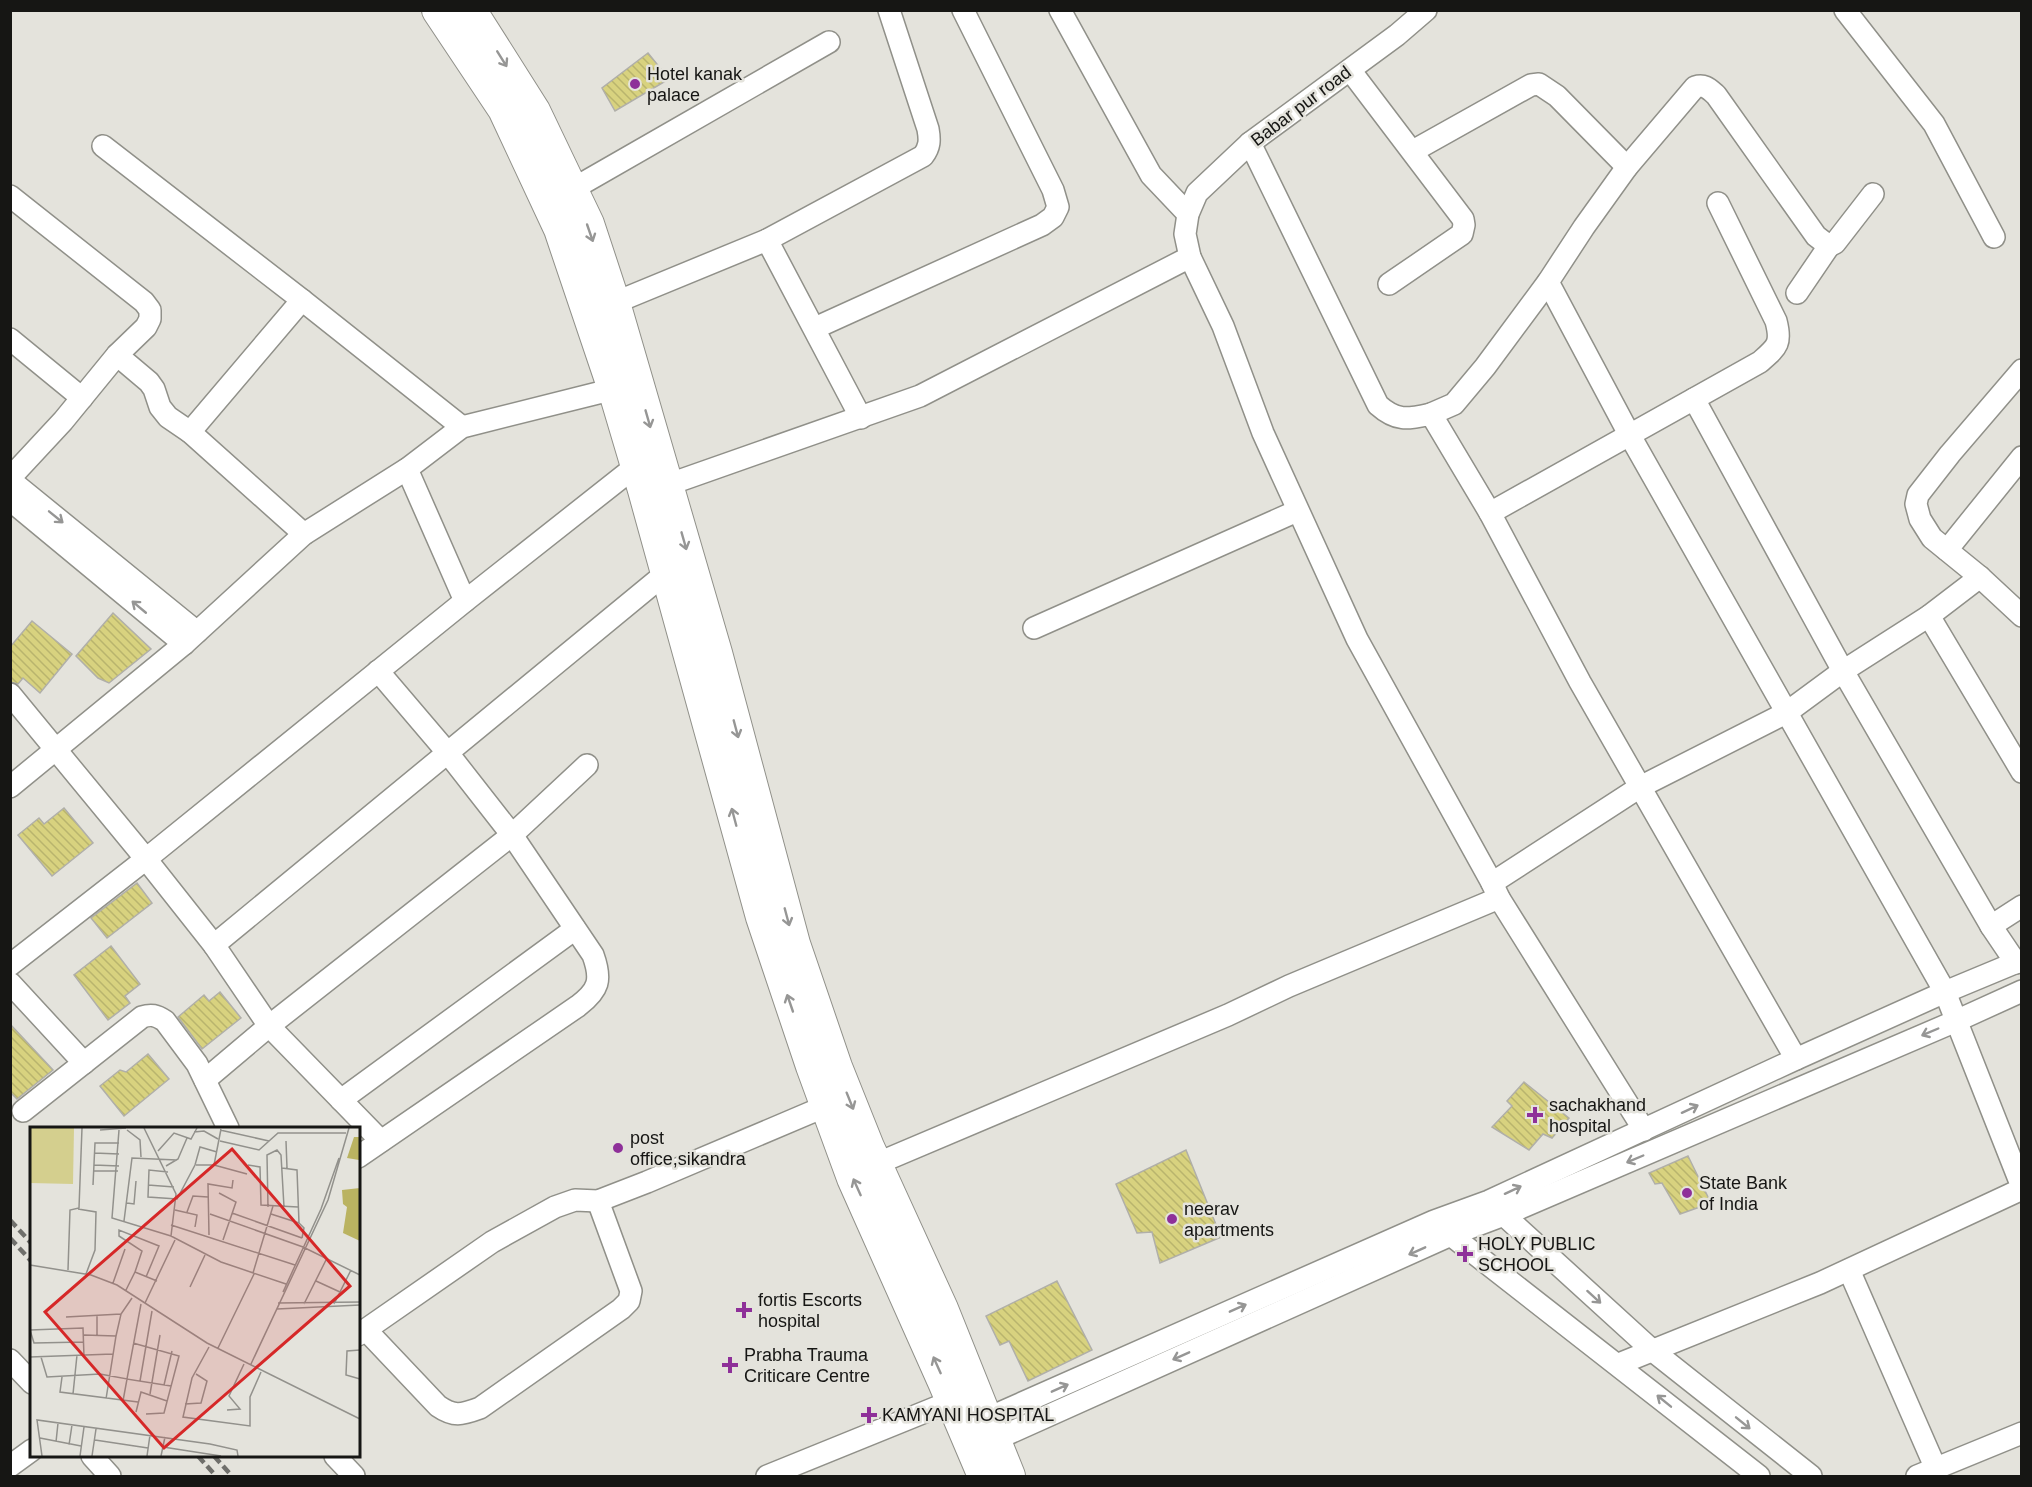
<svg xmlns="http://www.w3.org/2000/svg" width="2032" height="1487" font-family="Arial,sans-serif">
	<defs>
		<pattern id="building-back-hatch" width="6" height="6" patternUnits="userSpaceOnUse" patternTransform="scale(1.5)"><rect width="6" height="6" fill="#d8d27f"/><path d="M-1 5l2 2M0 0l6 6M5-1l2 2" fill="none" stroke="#b9b46d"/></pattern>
	</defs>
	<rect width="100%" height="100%" fill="#e4e3dc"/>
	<!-- building -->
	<g fill="url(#building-back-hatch)" stroke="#b0afa9" stroke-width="1.5">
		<polygon points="648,53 669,79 615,111 602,88"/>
		<polygon points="113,613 151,649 109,683 98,678 76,656"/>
		<polygon points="32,621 72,654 40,693 23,678 18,684 10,682 10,647"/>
		<polygon points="64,808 93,843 52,876 18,835 39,818 44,824"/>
		<polygon points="137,883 152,903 107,938 91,918"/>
		<polygon points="111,946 140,984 125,996 130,1003 108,1020 74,975"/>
		<polygon points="220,992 241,1018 202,1049 178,1017 204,995 209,1001"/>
		<polygon points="10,1024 53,1070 17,1099 10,1092"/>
		<polygon points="148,1054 169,1079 124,1116 100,1086 120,1070 126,1072"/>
		<polygon points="1524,1082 1569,1118 1552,1138 1543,1134 1529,1150 1492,1127 1512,1106 1507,1101"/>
		<polygon points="1186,1150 1221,1237 1160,1263 1152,1232 1137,1233 1116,1184"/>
		<polygon points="1688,1156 1711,1203 1680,1214 1662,1183 1655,1184 1649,1173"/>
		<polygon points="1057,1281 1092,1350 1028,1381 1009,1341 1000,1345 986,1316"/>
	</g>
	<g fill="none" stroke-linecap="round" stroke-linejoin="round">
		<!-- minor casing -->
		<g stroke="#909089" stroke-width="24">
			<g id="minor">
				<polyline points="1060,10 1151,175 1188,214"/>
				<polyline points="1426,10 1397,35 1250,143 1197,193 1188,214 1185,234 1190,257 1223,326 1263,433 1357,639 1492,883 1499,898 1644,1130"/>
				<polyline points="1845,10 1934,124 1994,237"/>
				<polyline points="1350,70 1463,219 1464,225 1462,234 1389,284"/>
				<path d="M1250,143L1378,405C1397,422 1408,419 1431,414L1490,513L1580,682L1796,1059"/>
				<polyline points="103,146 302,300 462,427"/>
				<polyline points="1413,151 1531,85 1539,84 1557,96 1627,167"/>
				<polyline points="571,190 829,42"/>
				<polyline points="10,196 144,302 150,310 150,319 146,327 117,355 63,421 10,478"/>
				<path d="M767,240L923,156C930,147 930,140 928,129L889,10"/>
				<polyline points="1548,282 1629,434 1945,992 2022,1187"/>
				<polyline points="1797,293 1829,246"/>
				<polyline points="614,303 767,240 861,418"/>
				<polyline points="815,328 1042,225 1053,217 1058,207 1053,190 963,10"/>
				<polyline points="10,339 82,398"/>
				<polyline points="117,355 149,382 154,389 160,407 168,417 190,432 304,534"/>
				<polyline points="2022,370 1950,454 1918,495 1916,504 1920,519 1932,538 1980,577 2022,616"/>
				<polyline points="1694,399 1843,671 1991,926 2016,963"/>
				<path d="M1431,414L1454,404L1485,367L1548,282L1584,227L1627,167L1695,87C1705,84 1709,89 1716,95L1816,236L1829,246L1835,243L1873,194"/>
				<polyline points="190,432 302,300"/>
				<polyline points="407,469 465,601"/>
				<polyline points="10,480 197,632"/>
				<polyline points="667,485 920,396 1190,257"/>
				<polyline points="10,500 184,644"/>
				<path d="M1490,513L1760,362C1777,347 1782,344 1776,321L1718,203"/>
				<polyline points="1947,550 2022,457"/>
				<polyline points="1929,616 2022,772"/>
				<polyline points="1034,628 1297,511"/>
				<polyline points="10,694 146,859 465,601 636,466"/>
				<polyline points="10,787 184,644 304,534 407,469 462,427 614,389"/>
				<polyline points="1492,883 1640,787 1786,713 1843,671 1929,616 1980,577"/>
				<polyline points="1991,926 2022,906"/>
				<polyline points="214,945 666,573"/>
				<polyline points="10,965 146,859 214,945 269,1026 381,1141"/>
				<polyline points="10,983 84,1063"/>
				<polyline points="205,1080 269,1026 512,835 587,765"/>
				<polyline points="341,1100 575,929"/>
				<path d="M23,1111L142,1017C151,1014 156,1015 165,1021L197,1064L228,1128"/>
				<path d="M358,1157L578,1006C599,990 602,980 593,955L512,835L447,752L378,671"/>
				<polyline points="876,1164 1228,1015 1289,986 1499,898"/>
				<polyline points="1496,1208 1653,1351 1811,1476"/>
				<polyline points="1443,1229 1759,1476"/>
				<polyline points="1849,1270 1936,1469"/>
				<path d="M366,1330L438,1406C454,1417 461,1415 480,1408L621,1309L629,1301L631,1291L598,1201"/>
				<polyline points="358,1335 492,1242 555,1207 575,1200 598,1201 647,1182 826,1106"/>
				<polyline points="10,1360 32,1383"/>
				<polyline points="1619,1364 1820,1283 2022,1189"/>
				<polyline points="986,1419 1434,1221 1489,1201 1796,1059 1945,992 2022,960"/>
				<polyline points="994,1440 1451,1235 1504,1215 1956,1021 2022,991"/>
				<polyline points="92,1456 110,1476"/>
				<polyline points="335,1456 354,1476"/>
				<polyline points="10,1466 32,1450"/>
				<polyline points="767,1476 952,1401"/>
				<polyline points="1917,1476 2022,1433"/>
			</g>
		</g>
		<!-- highway casing -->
		<g stroke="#909089" stroke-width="34">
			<g id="highway">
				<polyline points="438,10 504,109 560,229 614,389 644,490 762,917 812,1066 853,1178 944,1382 984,1476"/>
				<polyline points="470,10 534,111 588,224 614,303 716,653 794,944 836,1067 868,1147 942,1309 1009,1476"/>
			</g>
		</g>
		<!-- minor -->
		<use href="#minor" stroke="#fff" stroke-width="21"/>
		<!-- highway -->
		<use href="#highway" stroke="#fff" stroke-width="32"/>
		<!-- rail -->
		<g stroke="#6f6f6b" stroke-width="4.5" stroke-dasharray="9 4.5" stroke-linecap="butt">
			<polyline points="10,1220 32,1244"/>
			<polyline points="10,1238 32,1262"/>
			<polyline points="198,1456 216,1476"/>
			<polyline points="214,1456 232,1476"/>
		</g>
	</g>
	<!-- one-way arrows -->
	<defs><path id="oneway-shaft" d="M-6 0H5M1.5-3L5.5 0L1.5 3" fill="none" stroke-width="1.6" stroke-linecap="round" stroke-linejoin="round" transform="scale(1.5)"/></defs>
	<g stroke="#969695">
		<use href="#oneway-shaft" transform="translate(502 59) rotate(58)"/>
		<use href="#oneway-shaft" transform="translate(590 233) rotate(71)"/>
		<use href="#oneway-shaft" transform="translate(648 419) rotate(74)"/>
		<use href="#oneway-shaft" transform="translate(56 517) rotate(39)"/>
		<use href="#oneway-shaft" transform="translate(684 541) rotate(74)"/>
		<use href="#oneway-shaft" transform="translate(139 607) rotate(-140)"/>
		<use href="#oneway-shaft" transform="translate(736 729) rotate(75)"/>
		<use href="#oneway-shaft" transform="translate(734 817) rotate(-105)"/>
		<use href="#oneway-shaft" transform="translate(787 917) rotate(75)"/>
		<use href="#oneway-shaft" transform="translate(790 1003) rotate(-109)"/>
		<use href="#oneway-shaft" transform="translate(1930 1032) rotate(157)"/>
		<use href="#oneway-shaft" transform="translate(850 1101) rotate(68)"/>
		<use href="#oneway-shaft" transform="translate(1690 1109) rotate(-25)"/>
		<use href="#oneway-shaft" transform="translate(1635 1159) rotate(157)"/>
		<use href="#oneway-shaft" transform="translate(857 1187) rotate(-114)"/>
		<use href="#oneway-shaft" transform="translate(1513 1190) rotate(-25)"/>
		<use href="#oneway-shaft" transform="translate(1417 1251) rotate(156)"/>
		<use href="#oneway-shaft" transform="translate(1594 1297) rotate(42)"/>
		<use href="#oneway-shaft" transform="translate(1238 1308) rotate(-24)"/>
		<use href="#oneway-shaft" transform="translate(1181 1356) rotate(156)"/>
		<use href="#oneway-shaft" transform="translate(937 1365) rotate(-114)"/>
		<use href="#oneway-shaft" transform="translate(1060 1388) rotate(-24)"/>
		<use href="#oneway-shaft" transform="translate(1664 1401) rotate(-141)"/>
		<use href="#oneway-shaft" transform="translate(1743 1423) rotate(39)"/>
	</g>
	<!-- markers -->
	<g fill="#8e3099" stroke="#e4e3dc" stroke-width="2">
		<circle cx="635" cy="84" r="6"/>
		<path d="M1532 1106h6v6h6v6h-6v6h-6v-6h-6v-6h6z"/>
		<circle cx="618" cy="1148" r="6"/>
		<circle cx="1687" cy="1193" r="6"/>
		<circle cx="1172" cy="1219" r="6"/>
		<path d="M1462 1245h6v6h6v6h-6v6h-6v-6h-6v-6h6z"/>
		<path d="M741 1301h6v6h6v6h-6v6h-6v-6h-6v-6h6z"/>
		<path d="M727 1356h6v6h6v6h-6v6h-6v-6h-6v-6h6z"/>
		<path d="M866 1406h6v6h6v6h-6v6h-6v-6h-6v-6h6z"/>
	</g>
	<g text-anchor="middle" stroke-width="5" stroke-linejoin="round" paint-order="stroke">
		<!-- poi labels -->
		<g font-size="18" fill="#161614" stroke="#e4e3dc" text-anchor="start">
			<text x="647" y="80">Hotel kanak<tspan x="647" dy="21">palace</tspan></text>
			<text x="1549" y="1111">sachakhand<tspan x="1549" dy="21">hospital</tspan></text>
			<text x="630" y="1144">post<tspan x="630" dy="21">office,sikandra</tspan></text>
			<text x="1699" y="1189">State Bank<tspan x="1699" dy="21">of India</tspan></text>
			<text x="1184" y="1215">neerav<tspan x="1184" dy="21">apartments</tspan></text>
			<text x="1478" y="1250">HOLY PUBLIC<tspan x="1478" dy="21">SCHOOL</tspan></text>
			<text x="758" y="1306">fortis Escorts<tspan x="758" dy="21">hospital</tspan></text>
			<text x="744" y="1361">Prabha Trauma<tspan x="744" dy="21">Criticare Centre</tspan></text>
			<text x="882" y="1421">KAMYANI HOSPITAL</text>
		</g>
		<!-- street labels -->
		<g font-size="18" fill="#161614" stroke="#e4e3dc">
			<text transform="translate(1301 106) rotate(-37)" y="6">Babar pur road</text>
		</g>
	</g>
	<!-- overview -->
	<g transform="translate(30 1127)">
		<rect width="330" height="330" fill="#e4e3dc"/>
		<path d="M0,1H44L43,57L0,56Z" fill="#d4cf8e"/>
		<path d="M324,10H330V114L313,106L317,80L313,77L312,63L330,61L329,33L317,31Z" fill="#bab361"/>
		<path fill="none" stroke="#92918c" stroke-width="1.5" d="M114,1L146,67L141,109M70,3L96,1M89,3L82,91L141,109L191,135L256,157M97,3L110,13L111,30M190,3L239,14M164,5L174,4L188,12M190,14L229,23L248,6H316M256,14L257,41M128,24L144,6L161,12L167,1M64,26L89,27M64,38L89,39M166,38H184L217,47M184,38L191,2M218,38L230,40L231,78L268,80M136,39L148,32L157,11M252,41L267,43L269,96L274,101L272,111M63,44H88M138,45L119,43L118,70L147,72L165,38L170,20L187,25M63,58L65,16H89M118,58L144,60M189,66L206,75L193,113M97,76L104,77L106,54M238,80L237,28L247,23L251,28L254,80M48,82L66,85L65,123L56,147M145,83L167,88L165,100M157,85L163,69L178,70M202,86L272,111M180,87L273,120L330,148M241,87L269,96M94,94L102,31L147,33M141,98L265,138M179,108L178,57L202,61L203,53M0,138L61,148L87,158L177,216L330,292M38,143L40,83L49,81L52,1M105,145L112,124L89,109V103L129,119L116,150M223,146L243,79M286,154L310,165M83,156L95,122M160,160L175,128M96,163L105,145L127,154M253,165L291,82L309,31M115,176L145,113M248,176L330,175M274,177L296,133M304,177L321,143M247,182L330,178M67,188V209M36,190L91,187M0,203L53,201L54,230M0,203L4,216L54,215M54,208L86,209M103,216L149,229L134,286L116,287M179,220L162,251L153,290L220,299V270L231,245M188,221L224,147M330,223L317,224L316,248L330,252M0,230L83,227M11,230L17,250L70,247L97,252L111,177M221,237L298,73L319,1M32,250L30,265L108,275M110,254L122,184M134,258L142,224M43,267L47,228M120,267L130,208M76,272L86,209L91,187L102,171M93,274L97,252L141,259M155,277L171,276L177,254L166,247M197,283L210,282L199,269L214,237M106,285L111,265L137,274M10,311L51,319M65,313L118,321M26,315L28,296M39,318L42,298M133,320L191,329M12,329L7,293L180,317L207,323L208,329M50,329L54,300M62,329L66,302M117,329L120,308M131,329L135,310"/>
		<path fill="#d62828" fill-opacity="0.15" stroke="#d62828" stroke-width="3" d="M202,22L320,159L134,321L15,185Z"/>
		<rect width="330" height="330" fill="none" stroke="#161614" stroke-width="3"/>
	</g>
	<!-- border -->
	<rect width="2032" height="1487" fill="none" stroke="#161614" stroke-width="24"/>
</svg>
